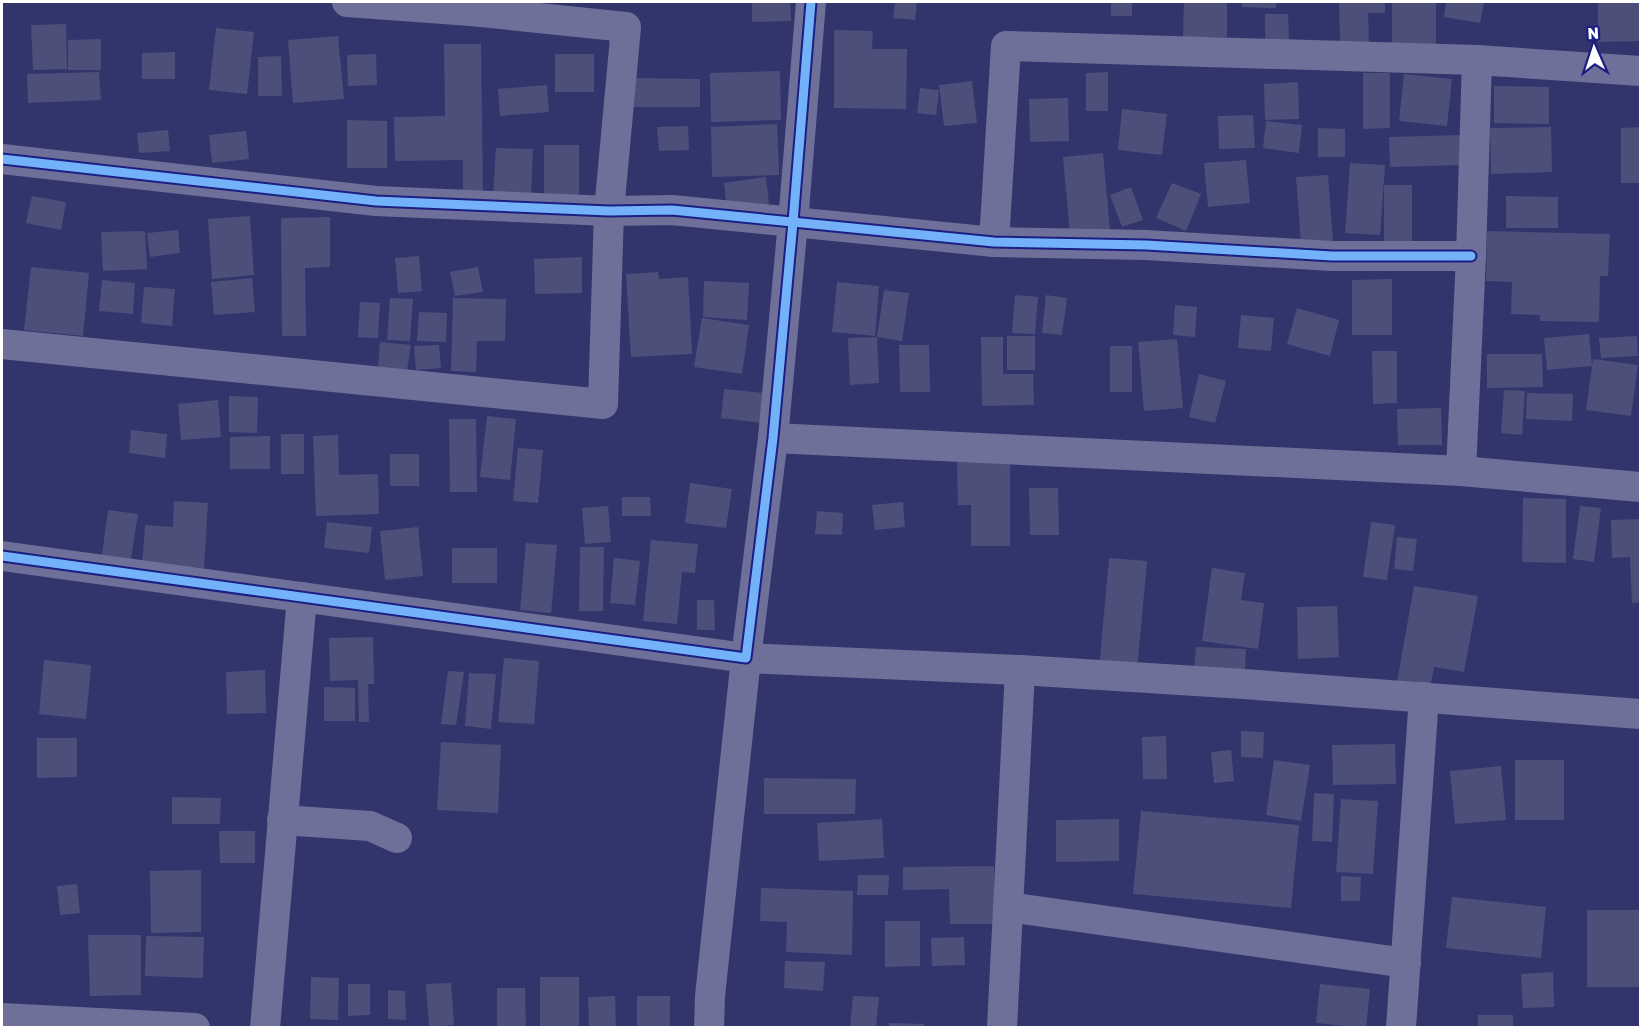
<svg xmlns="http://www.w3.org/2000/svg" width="1642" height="1029" font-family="Rubik,sans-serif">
	<rect width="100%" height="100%" fill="#32356b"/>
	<!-- building -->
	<g fill="#4c4f7a">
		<polygon points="752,2 790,2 791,21 752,22"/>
		<polygon points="895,2 917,2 915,20 893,18"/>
		<rect x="1111" y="2" width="21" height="14"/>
		<polygon points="1184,2 1227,2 1227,37 1183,37"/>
		<polygon points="1242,2 1276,2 1276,8 1242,7"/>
		<polygon points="1339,2 1385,2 1385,13 1368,13 1369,43 1340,43"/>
		<rect x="1392" y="2" width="44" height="43"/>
		<polygon points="1446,2 1484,2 1480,23 1444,17"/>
		<polygon points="1598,2 1640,2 1640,41 1598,42"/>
		<polygon points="1265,14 1288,14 1289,39 1265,39"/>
		<polygon points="66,24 67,69 33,70 31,25"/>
		<polygon points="216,28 254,32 247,94 209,90"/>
		<polygon points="834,30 873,31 872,49 907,49 906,109 834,108"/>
		<polygon points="338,36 344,99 293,103 288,40"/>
		<polygon points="101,39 101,70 68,70 68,40"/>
		<polygon points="444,44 481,44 483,198 463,198 463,160 395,161 394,117 445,116"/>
		<polygon points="175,52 175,79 142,79 142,53"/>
		<polygon points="376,54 377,85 348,86 347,55"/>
		<rect x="555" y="54" width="39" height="38"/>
		<polygon points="281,56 282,96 258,96 258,57"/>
		<polygon points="780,71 781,120 711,122 710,73"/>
		<polygon points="99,72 101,100 28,103 27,74"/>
		<polygon points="1108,72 1108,111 1086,111 1086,73"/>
		<polygon points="1363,73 1390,73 1390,128 1363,129"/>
		<polygon points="1404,74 1452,79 1447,126 1399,121"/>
		<polygon points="631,78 700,79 700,107 631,107"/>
		<polygon points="972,81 977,123 944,126 939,85"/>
		<polygon points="1298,82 1299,119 1265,120 1264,84"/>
		<polygon points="547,85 549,112 500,116 498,89"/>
		<polygon points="1494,86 1549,87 1549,124 1494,123"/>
		<polygon points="920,88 939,90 936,115 917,113"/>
		<polygon points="1068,98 1069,141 1030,142 1029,99"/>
		<polygon points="1122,109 1167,114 1162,155 1118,150"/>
		<polygon points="1253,115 1255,148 1219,149 1218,116"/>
		<polygon points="347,120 387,121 387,168 347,168"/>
		<polygon points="1266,121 1302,125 1299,153 1263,148"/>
		<polygon points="777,124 779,175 712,177 711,127"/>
		<polygon points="688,126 689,150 659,151 657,127"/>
		<polygon points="1551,127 1552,172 1491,174 1490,128"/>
		<polygon points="1640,127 1640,183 1621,183 1621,128"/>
		<polygon points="1318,128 1345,129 1345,157 1318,157"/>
		<polygon points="168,130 170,151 139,153 137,133"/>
		<polygon points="246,131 249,159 212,163 209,135"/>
		<polygon points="1462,135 1462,165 1390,167 1389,137"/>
		<rect x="544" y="145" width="35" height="55"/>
		<polygon points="496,148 533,149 531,198 493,196"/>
		<polygon points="1103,153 1110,230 1070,234 1063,157"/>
		<polygon points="1246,160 1250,203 1208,207 1204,163"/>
		<polygon points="1350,163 1385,165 1380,235 1345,233"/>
		<polygon points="1328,175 1333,241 1301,244 1296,177"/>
		<polygon points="766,177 769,204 727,210 724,183"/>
		<polygon points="1172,183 1201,194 1186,231 1156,218"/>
		<rect x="1384" y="185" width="28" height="59"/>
		<polygon points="1131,187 1143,220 1122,227 1110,195"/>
		<polygon points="32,196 66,202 61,230 26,223"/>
		<polygon points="1506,196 1558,197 1558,228 1506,228"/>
		<polygon points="250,216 254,275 212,279 208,219"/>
		<polygon points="330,217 330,267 305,268 306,336 282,336 281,218"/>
		<polygon points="178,230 180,253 150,257 147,233"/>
		<polygon points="145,231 147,269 103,271 101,232"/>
		<polygon points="1487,231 1610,234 1608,276 1600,276 1599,322 1540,321 1540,315 1511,314 1512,282 1486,281"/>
		<polygon points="419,256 422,291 398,293 395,258"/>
		<polygon points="582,257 582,293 535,294 534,259"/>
		<polygon points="31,267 89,273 83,336 24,330"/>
		<polygon points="478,267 483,292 455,296 450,272"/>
		<polygon points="658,272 659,279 688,277 692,354 631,357 626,274"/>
		<polygon points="252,278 255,312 214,315 211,282"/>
		<polygon points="1392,279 1392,335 1352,335 1352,280"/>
		<polygon points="102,280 135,283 133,314 99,311"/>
		<polygon points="704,281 749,283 747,320 703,317"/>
		<polygon points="837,282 879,286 875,336 832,332"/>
		<polygon points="144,287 175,289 172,326 141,323"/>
		<polygon points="884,290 909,293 902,341 877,337"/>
		<polygon points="1015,295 1038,297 1035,334 1012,333"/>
		<polygon points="1046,295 1067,298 1062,335 1042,333"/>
		<polygon points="390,298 413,299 410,341 387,340"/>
		<polygon points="453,298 506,299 505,341 477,341 476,372 451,371"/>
		<polygon points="360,302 380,303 378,338 358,337"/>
		<polygon points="1175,305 1197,307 1195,337 1173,335"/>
		<polygon points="1297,308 1339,320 1330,356 1287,344"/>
		<polygon points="419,312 447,313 446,342 417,341"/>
		<polygon points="1241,315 1274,318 1271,351 1238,348"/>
		<polygon points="702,318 749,325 742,374 694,367"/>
		<polygon points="1589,334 1592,366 1547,370 1544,338"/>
		<rect x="1007" y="336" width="28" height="34"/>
		<polygon points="1637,336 1638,356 1601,358 1599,338"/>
		<polygon points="877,337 879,383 850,385 848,338"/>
		<polygon points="981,337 1003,337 1003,374 1033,374 1034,405 982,406"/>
		<polygon points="1177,339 1183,408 1144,411 1138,342"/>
		<polygon points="380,342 411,345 407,370 378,367"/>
		<polygon points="439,345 441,368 416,370 414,346"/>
		<polygon points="899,345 929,345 930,392 900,392"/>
		<rect x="1110" y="346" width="22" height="46"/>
		<polygon points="1372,351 1397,351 1397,403 1373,404"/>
		<polygon points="1487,354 1542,354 1543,387 1487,388"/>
		<polygon points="1593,359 1638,365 1631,416 1586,410"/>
		<polygon points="1199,374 1226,381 1215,423 1189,417"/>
		<polygon points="724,389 774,394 770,424 721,418"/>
		<polygon points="1504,390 1525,391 1522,435 1501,433"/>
		<polygon points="1527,393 1573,394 1572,421 1526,419"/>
		<polygon points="229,396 258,397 257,433 229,432"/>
		<polygon points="218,400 221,437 181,440 178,404"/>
		<polygon points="1441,408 1442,445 1398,445 1397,409"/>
		<polygon points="487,416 516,419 510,480 480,477"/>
		<polygon points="449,419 476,419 477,492 450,492"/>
		<polygon points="131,430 167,434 165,458 129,453"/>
		<rect x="281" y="434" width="23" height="40"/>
		<polygon points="338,435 339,475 378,474 379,514 316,516 313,436"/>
		<polygon points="270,436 270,469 230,469 230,437"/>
		<polygon points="518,448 543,450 538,503 513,501"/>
		<rect x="390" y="454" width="29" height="32"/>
		<polygon points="1010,461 1010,546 971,546 971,505 958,505 957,462"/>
		<polygon points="690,483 732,489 726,528 685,523"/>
		<polygon points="1029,488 1058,488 1059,535 1030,535"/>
		<polygon points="622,497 650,497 651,516 622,516"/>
		<polygon points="1523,498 1566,499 1566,563 1522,562"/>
		<polygon points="174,501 208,503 204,568 142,565 145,525 173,527"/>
		<polygon points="903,502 905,527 875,530 872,505"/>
		<polygon points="608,506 611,542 585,544 582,508"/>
		<polygon points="1580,506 1601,508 1594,562 1573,559"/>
		<polygon points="108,510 138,514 131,559 102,555"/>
		<polygon points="817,511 843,513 842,535 815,534"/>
		<polygon points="1640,519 1640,602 1632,603 1630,557 1612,558 1611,520"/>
		<polygon points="327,522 372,527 369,553 324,548"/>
		<polygon points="1371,522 1395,525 1387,580 1363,577"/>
		<polygon points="418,527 423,576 385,580 380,531"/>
		<polygon points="1397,537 1417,539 1413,571 1394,569"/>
		<polygon points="651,540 698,544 695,573 682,572 677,624 643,621"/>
		<polygon points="526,543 557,545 551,613 520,610"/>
		<polygon points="580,547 604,547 603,611 579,611"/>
		<rect x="452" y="548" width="45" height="35"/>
		<polygon points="614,558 640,561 635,605 610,603"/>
		<polygon points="1109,558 1147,561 1137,671 1099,668"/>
		<polygon points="1212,568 1245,573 1241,600 1264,603 1258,649 1202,641"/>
		<polygon points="1414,586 1478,596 1464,672 1434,667 1429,693 1396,688"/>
		<polygon points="697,600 714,600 715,630 697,630"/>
		<polygon points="1337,606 1339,657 1298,659 1297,607"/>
		<polygon points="373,637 374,684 368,684 369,722 359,722 358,680 330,681 329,638"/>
		<polygon points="1196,647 1246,649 1245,671 1194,669"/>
		<polygon points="504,658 539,661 534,724 498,722"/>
		<polygon points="44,660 91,665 86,719 39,714"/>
		<polygon points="265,670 266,713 227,714 226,672"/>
		<polygon points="448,671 464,672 456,725 441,724"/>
		<polygon points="469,673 496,674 491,729 465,726"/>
		<polygon points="324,687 355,688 355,721 324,721"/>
		<polygon points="1241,731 1264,732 1263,758 1241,757"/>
		<polygon points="1166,736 1167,779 1143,779 1142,737"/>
		<polygon points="37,738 77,738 77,777 37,778"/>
		<polygon points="441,742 501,745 498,813 437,810"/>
		<polygon points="1395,744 1396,784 1333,785 1332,745"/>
		<polygon points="1231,750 1234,781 1214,783 1211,752"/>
		<polygon points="1274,760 1310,765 1301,821 1266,815"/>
		<rect x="1515" y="760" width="49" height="60"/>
		<polygon points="1501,766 1506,820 1455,824 1450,771"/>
		<polygon points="764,778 856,779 855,814 764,814"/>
		<polygon points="1314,793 1334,794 1332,842 1312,841"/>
		<polygon points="172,797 221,798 220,824 172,824"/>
		<polygon points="1341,799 1378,801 1373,874 1336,872"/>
		<polygon points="1141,811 1299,825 1291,908 1133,894"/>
		<polygon points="882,819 884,858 819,861 817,823"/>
		<polygon points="1119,819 1119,861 1056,862 1056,820"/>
		<polygon points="219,831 255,831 255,863 220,863"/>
		<polygon points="994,866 994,924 950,924 949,889 903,890 903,867"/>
		<polygon points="201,870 201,932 151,933 150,871"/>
		<polygon points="858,875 889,875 888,895 857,895"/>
		<polygon points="1341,876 1361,877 1360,901 1341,901"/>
		<polygon points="77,884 80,913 60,915 57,886"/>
		<polygon points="761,888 853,891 852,955 786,952 787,922 760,921"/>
		<polygon points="1452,897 1546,907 1541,958 1446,948"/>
		<rect x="1587" y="910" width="53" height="77"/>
		<polygon points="885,921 920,921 920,966 885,967"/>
		<polygon points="88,935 141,935 141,995 90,996"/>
		<polygon points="146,936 204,937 203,978 145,976"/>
		<polygon points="964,937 965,965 932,966 931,938"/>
		<polygon points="785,961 825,962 823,991 784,988"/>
		<polygon points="1553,972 1554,1007 1523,1008 1521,974"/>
		<polygon points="311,977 339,978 338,1020 310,1019"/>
		<rect x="540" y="977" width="39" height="51"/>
		<polygon points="451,983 454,1025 429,1027 426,984"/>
		<polygon points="348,984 370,984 370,1015 348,1016"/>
		<polygon points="1320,984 1370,989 1366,1028 1316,1023"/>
		<polygon points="497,988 525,988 526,1028 497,1028"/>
		<polygon points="388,990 405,991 406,1020 388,1019"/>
		<polygon points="615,996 616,1028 589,1028 588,997"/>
		<rect x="637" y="996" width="33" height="32"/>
		<polygon points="853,996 879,997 876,1028 850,1028"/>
		<rect x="1478" y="1015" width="35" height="13"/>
		<polygon points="889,1023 924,1024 924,1028 889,1028"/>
	</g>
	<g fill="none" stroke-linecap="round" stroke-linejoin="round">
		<!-- street -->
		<g stroke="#6e7099" stroke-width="30">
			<polyline points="2,159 376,201 609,211 672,210 994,242 1146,245 1332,256 1471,256"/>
			<polyline points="994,242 1006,46 1477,60 1640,71"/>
			<polyline points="2,344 603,404 609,211 626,27 471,11 347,2"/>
			<polyline points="773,438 1461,471 1471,256 1477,60"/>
			<polyline points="1461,471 1640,487"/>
			<polyline points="2,556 746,658 773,438 793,222 811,2"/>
			<polyline points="282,820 370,826 397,838"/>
			<polyline points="1008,907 1406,963"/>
			<polyline points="2,1018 195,1028"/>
			<polyline points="265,1028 302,597"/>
			<polyline points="709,1028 710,996 746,658 1020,670 1244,684 1640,714"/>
			<polyline points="1002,1028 1020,670"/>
			<polyline points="1401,1028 1424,697"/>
		</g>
		<!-- cycleway casing -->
		<g stroke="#1b1f82" stroke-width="13">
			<g id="cycleway">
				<polyline points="2,159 376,201 609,211 672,210 994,242 1146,245 1332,256 1471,256"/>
				<polyline points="2,556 746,658 773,438 793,222 811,2"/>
			</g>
		</g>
		<!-- cycleway -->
		<use href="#cycleway" stroke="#73b2f8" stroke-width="9"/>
	</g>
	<!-- border -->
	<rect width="1642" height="1029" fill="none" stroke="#ffffff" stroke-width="6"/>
	<!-- north arrow -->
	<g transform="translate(1594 48) rotate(357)" stroke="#1b1f82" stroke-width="4.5" paint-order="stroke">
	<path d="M0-4.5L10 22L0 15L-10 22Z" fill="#ffffff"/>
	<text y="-9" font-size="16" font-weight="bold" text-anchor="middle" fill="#ffffff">N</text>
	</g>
</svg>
